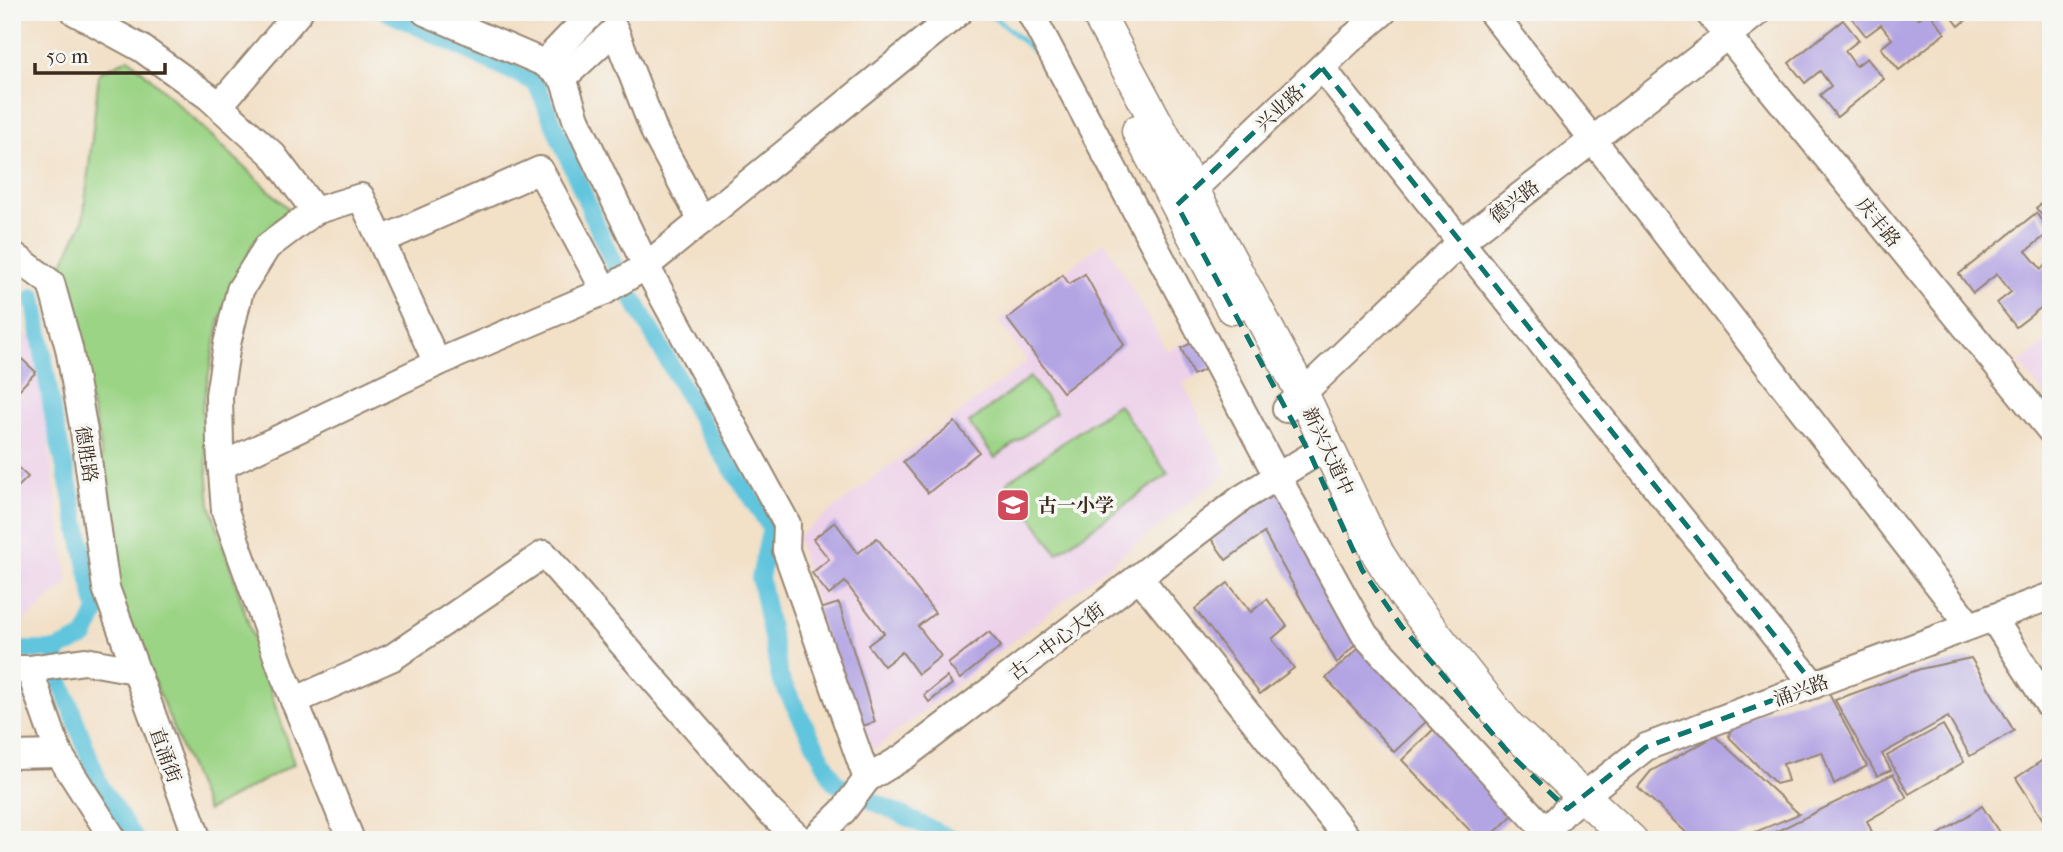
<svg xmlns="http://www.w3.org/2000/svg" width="2063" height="852" font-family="'IM FELL French Canon','Noto Serif SC',serif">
	<rect width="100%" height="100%" fill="#f6f6f2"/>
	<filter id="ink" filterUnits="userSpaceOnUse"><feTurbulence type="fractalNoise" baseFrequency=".0143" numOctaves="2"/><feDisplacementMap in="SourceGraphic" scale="14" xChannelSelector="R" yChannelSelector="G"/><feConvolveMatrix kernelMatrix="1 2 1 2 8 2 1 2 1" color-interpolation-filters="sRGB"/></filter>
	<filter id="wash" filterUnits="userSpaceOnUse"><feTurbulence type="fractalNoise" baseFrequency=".00686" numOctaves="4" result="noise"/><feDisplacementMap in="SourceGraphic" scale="28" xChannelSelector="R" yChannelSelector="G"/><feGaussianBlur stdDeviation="1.57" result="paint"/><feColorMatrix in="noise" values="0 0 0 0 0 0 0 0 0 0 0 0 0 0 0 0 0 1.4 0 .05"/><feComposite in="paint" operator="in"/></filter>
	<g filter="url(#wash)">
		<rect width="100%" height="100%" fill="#f2e0c7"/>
		<!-- built -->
		<g fill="#edd1e9">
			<polygon points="1105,241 1167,351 1203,334 1218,366 1183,383 1228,472 875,749 856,739 797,537 1027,361 999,321"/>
			<polygon points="34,335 68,583 12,632 12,337"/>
			<polygon points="2051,339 2051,403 2019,363"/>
		</g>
		<!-- green -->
		<g fill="#9cd486" stroke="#6c7f52" stroke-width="2">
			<polygon points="129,58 289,209 253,243 219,322 202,409 210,504 294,764 207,811 117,590 99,436 58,273 83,222 99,73"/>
			<polygon points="1030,377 1056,412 995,458 969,423"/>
			<polygon points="1118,404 1168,474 1057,553 1007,482"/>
		</g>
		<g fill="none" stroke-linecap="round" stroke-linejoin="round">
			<!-- stream -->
			<g stroke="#60c5dd" stroke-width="5">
				<polyline points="983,12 998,20 1043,59"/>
				<polyline points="598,25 611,12"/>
				<polyline points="536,83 545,75"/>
			</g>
			<!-- canal -->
			<g stroke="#60c5dd" stroke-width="18">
				<polyline points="387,12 536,83 613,263 708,432 771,528 760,578 780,678 835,783 954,840"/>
				<polyline points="12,650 56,650 85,637 97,611 53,415 34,297"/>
				<polyline points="56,654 61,682 101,788 135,840"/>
			</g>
		</g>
		<g id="blocks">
			<!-- building -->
			<g fill="#b3a4e3">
				<polygon points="1855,12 1912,12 1918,19 1929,12 1945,33 1899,70 1881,48 1892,39 1881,25 1866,36 1850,16"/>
				<polygon points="1948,12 1976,12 1959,26"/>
				<polygon points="1843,20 1859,40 1845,51 1856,66 1867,58 1884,79 1837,117 1820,95 1831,86 1820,71 1805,83 1789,63"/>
				<polygon points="2051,196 2051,227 2036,208"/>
				<polygon points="2036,213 2050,232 2026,251 2041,269 2051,261 2051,300 2016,327 1997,303 2011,292 1997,274 1973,293 1959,274"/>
				<polygon points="1085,274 1124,345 1063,392 1007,319 1063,275 1069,284"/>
				<polygon points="1202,338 1215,365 1193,375 1181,348"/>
				<polygon points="12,350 36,372 12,397"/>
				<polygon points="955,422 979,452 928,493 903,462"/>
				<polygon points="12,462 28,477 12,493"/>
				<polygon points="1278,485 1360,640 1337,663 1264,533 1226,560 1210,537"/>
				<polygon points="835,522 858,553 877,538 935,613 918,626 941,656 918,674 902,652 884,666 868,645 884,633 845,582 829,595 812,573 829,559 813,539"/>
				<polygon points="1228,583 1251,612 1267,599 1287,626 1272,639 1294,668 1260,694 1195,609"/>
				<polygon points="839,603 875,722 853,729 817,610"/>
				<polygon points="989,632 1001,646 960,679 948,664"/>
				<polygon points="1362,645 1430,718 1394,752 1326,678"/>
				<polygon points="1971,658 2014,731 1970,756 1948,717 1882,754 1891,770 1877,776 1835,700 1920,669"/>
				<polygon points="947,677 952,684 929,702 924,695"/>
				<polygon points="1828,692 1867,766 1834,784 1822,752 1783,764 1788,781 1776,784 1729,737 1731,722"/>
				<polygon points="1438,725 1519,809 1487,840 1479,840 1402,760"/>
				<polygon points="1943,725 1964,762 1909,794 1887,756"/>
				<polygon points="1715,736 1799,814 1736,840 1694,840 1638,787 1651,771"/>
				<polygon points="2049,756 2051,759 2051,832 2016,778"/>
				<polygon points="1893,774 1907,798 1867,821 1872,832 1853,840 1759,840"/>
				<polygon points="1982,806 2004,840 1940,840 1937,836"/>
			</g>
		</g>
	</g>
	<g filter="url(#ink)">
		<use href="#blocks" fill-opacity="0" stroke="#968572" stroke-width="2"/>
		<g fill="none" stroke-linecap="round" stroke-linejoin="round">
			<!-- minor casing -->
			<g stroke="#968572" stroke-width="30">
				<g id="minor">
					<polyline points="75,12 141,48 209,97 273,155 315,211 267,247 240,290 227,344 219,395 220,446 225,511 283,673 351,840"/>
					<polyline points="425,12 544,63 593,12"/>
					<polyline points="1030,12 1277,476 1365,635 1546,831"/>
					<polyline points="1491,12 1593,140 1970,626"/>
					<polyline points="1708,12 2051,431"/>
					<polyline points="544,63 563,78 576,119 646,266 787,524 786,550 867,779"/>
					<polyline points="1322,68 1814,685"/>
					<polyline points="563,78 615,30 655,133 702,221"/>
					<polyline points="219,106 299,12"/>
					<polyline points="1178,204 1350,40 1383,12"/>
					<polyline points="315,211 361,197 437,363"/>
					<polyline points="382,240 540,170 605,291"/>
					<polyline points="12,254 51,283 69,348 84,431 106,588 198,840"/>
					<polyline points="1286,409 1462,241 1758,12"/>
					<polyline points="221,466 437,363 605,291 646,266 959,12"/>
					<polyline points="1139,577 1349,840"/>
					<polyline points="1993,618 2051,708"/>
					<polyline points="12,669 29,669 85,661 135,670"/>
					<polyline points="29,669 59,754 114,840"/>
					<polyline points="294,701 393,657 544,554 769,811 801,840"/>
					<polyline points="12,755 59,754"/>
					<polyline points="813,840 843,811 867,779 905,756 1242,498 1311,456"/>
					<polyline points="1538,840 1567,809 1646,747 2051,596"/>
				</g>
			</g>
			<!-- major casing -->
			<g stroke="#968572" stroke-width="35">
				<g id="major">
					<polyline points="1097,12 1302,393 1378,554 1405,596 1508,726 1631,840"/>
					<polyline points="1138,131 1232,308"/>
				</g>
			</g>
			<!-- minor -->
			<use href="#minor" stroke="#fff" stroke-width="26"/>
			<!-- major -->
			<use href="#major" stroke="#fff" stroke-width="32"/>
		</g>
	</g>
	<!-- marked area -->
	<path fill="none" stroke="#0f766e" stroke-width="5" stroke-dasharray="14 9" stroke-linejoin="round" d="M1322,68L1814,685L1646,747L1567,809L1508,752L1402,627L1362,570L1311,456L1177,205Z"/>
	<!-- icons -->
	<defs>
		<g id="school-square" transform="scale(1.75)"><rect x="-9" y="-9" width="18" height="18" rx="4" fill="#d1495b" stroke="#f6f6f2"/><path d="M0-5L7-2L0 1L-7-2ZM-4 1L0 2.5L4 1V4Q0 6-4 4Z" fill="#fff"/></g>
	</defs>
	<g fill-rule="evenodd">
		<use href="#school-square" x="1013" y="505"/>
	</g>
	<g text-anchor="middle" stroke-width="7" stroke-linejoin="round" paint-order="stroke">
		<!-- street labels -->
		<g font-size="19" fill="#3b2a1e" stroke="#f6f6f2">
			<text transform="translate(1279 108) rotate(-43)" y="7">兴业路</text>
			<text transform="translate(1514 201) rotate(-38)" y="7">德兴路</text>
			<text transform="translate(1879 222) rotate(51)" y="7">庆丰路</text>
			<text transform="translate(1329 451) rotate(65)" y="7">新兴大道中</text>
			<text transform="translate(87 454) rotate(81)" y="7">德胜路</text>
			<text transform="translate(1056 641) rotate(-37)" y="7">古一中心大街</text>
			<text transform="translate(1801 690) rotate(-20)" y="7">涌兴路</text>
			<text transform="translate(166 755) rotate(70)" y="7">直涌街</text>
		</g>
		<!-- poi labels -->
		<g font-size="19" font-weight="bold" fill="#3b2a1e" stroke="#f6f6f2" text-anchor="start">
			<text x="1038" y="512">古一小学</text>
		</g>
	</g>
	<!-- margin -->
	<rect width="2063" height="852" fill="none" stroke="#f6f6f2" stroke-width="42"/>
	<!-- scale -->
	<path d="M35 63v10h130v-10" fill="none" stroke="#3b2a1e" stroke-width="3.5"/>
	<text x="46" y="63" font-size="21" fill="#3b2a1e" stroke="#f6f6f2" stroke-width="5" paint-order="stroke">50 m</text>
</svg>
